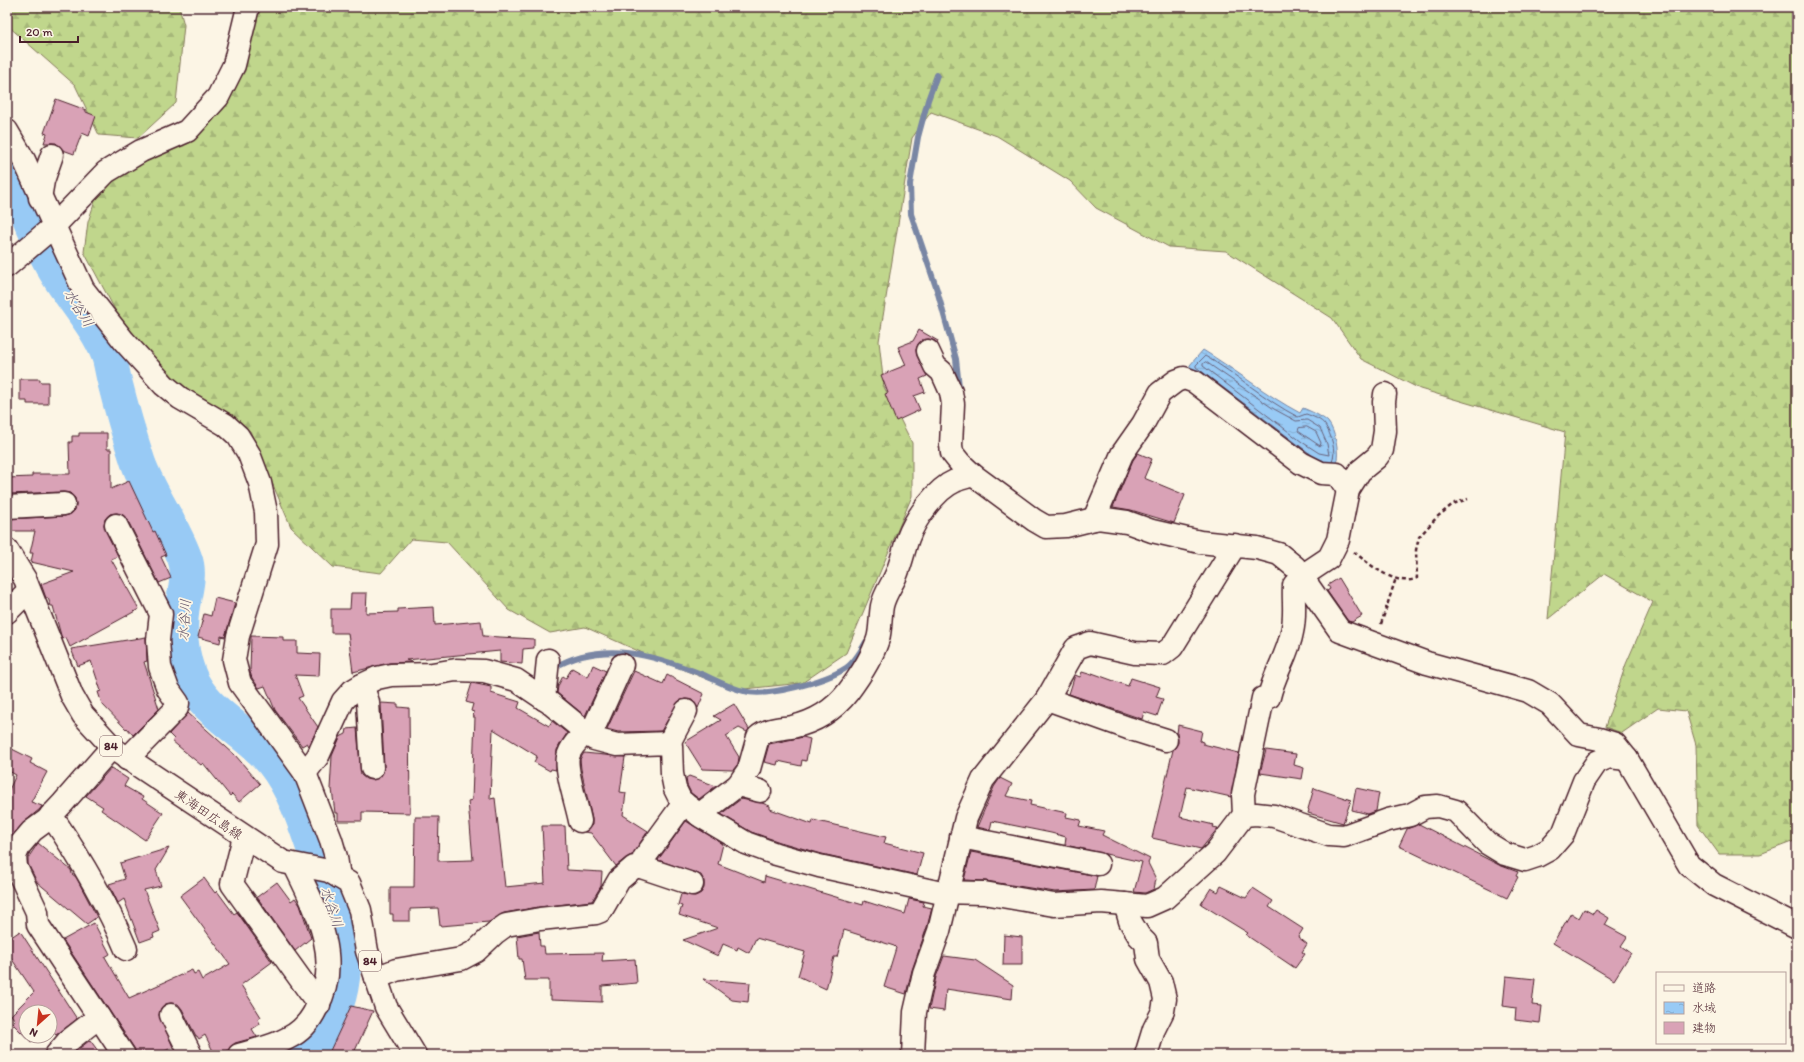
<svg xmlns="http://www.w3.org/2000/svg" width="1804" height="1062" font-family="Itim,'Klee One',sans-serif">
	<defs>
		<pattern id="forest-firs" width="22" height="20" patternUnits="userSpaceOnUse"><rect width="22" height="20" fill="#c0d68c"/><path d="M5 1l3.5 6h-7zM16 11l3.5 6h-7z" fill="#a6b779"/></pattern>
		<pattern id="water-ripples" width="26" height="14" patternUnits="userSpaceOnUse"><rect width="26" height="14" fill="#98caf5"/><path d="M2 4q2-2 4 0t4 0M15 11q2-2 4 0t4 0" fill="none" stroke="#84add2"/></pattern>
	</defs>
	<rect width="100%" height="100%" fill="#fcf5e5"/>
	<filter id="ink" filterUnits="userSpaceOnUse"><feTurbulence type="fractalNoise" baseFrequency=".025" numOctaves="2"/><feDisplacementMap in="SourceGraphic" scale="8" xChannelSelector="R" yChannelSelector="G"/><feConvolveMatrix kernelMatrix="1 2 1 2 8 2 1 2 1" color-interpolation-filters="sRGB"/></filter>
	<g filter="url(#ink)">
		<!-- forest -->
		<g fill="url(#forest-firs)" stroke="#857a5c">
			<polygon points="7,7 179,7 184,25 176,103 138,138 99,135 75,85 7,25"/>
			<polygon points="258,7 1797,7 1797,840 1760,854 1719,854 1698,825 1696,745 1686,711 1658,708 1622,733 1605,727 1626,664 1653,602 1604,574 1548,619 1565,432 1420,389 1361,359 1332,318 1226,251 1169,247 1096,208 1070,181 997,136 931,112 912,138 879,341 884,387 912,443 912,496 846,653 802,683 735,690 656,659 585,627 550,633 509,610 447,542 411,539 381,573 333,567 291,527 250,431 193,393 165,382 120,319 84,252 88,222 97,195 118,175 158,156 212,122 245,71 245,59 254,30"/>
		</g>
		<!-- water -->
		<path fill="url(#water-ripples)" stroke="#7986a4" d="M1203,350C1236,370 1266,395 1300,413L1303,408C1310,411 1322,416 1328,422C1335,430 1340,454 1336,463L1315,462L1190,368V365Z"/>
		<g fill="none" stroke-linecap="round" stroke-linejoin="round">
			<!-- shore -->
			<g stroke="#69637c" stroke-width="1">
				<polygon points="1206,362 1274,409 1296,421 1307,420 1320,428 1327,444 1329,455 1319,453 1302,442 1203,366 1203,364"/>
				<polygon points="1307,427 1316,432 1321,443 1320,446 1298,431 1299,428"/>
				<path d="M1313,456L1196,367V365L1205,356C1237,374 1265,400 1298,417L1306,414C1312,416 1322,420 1325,425C1331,434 1337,452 1332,462"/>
			</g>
			<!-- stream -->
			<g stroke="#7986a4" stroke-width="6">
				<polyline points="937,75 928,100 918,137 910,184 911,214 937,290 956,359 959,387"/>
				<path d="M553,668C603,639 654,655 704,675C717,681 730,688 744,691C766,698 826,681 846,668C854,663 861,651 866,642"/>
				<polyline points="296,803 305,790"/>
				<polyline points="301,1055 303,1048"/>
			</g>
			<!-- river -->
			<path stroke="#98caf5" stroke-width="35" d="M7,165C23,201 36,238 56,272C72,299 96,324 108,354C111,362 112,371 114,379C121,407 129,435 138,462C150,496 173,525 185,559C191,575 184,594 182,609C179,631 181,654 189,675C204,714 247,730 273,762C296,791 307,829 319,864C326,886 336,909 341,932C348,970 341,1027 304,1047C296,1052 284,1053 275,1055"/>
		</g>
		<!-- building -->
		<g fill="#d9a2b6" stroke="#4a1f2b">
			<polygon points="56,99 86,110 86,112 96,116 89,136 82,133 74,154 63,150 56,143 44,143 47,134 44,133"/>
			<polygon points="919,330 938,341 937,343 929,339 922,340 918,344 916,350 917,356 927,376 920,379 925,392 914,396 920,410 896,421 885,394 888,393 881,375 906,365 898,347 913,341"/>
			<polygon points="20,379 40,379 40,382 48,382 48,404 27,404 27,401 20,401"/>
			<polygon points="79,433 107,433 107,449 111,449 111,489 129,481 153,532 155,531 166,555 161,557 171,578 159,583 127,519 123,515 117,513 110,514 105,519 104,525 118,556 111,559 139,609 70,647 66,638 62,639 53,606 51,606 48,598 46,598 41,584 74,572 31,562 33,553 30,553 35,531 7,531 7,519 65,516 71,514 75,510 76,504 75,498 70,493 63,492 7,494 7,478 32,477 32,474 70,474 69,442 72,442 72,436 79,436"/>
			<polygon points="1138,453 1152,459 1144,478 1185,495 1174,523 1131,510 1113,507 1133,460"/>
			<polygon points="1339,578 1362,616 1352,622 1348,621 1327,591 1330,589 1328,585"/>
			<polygon points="351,593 367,593 366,613 398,612 398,609 434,607 435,625 481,621 483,636 534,639 534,648 523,649 522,664 500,662 500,651 406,660 412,662 389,663 353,672 348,633 331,633 331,609 350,609"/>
			<polygon points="215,598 235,603 225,637 221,636 220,643 198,637 204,614 211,616"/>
			<polygon points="251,636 283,637 283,641 297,641 297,653 320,654 319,676 295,675 303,696 298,698 318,727 309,746 307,743 302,746 275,710 265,686 259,688 252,678 250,672"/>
			<polygon points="146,637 147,661 144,662 159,709 133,735 127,728 126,729 102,704 98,692 101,691 91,661 78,666 71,649"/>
			<polygon points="593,665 606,671 585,716 557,693 558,686 563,676 566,678 572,668 588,677"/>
			<polygon points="634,671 663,684 667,675 704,694 698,708 692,700 685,699 679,701 661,731 618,732 607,729"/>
			<polygon points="1082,672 1092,675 1092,673 1128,686 1131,678 1160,687 1156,697 1163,699 1157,716 1144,712 1142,719 1069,694 1075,675 1080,677"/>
			<polygon points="472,683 491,687 491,693 520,702 518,708 549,726 552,721 567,733 557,750 556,770 551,769 550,771 534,762 537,756 493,729 490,799 495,798 505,887 545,883 542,826 565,826 567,870 602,872 601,886 592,901 539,907 504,913 489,922 440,926 438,908 410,909 410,921 393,921 393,914 390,914 390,887 414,887 415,817 439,817 438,861 473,860 468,801 472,800 475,717 473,717 474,712 471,711 473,704 466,702"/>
			<polygon points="381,703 398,704 398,707 409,708 410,813 362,812 362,821 338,821 338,813 335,813 332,789 330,789 332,756 340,737 346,734 347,729 357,728 361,775 366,779 372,780 379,778 383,773 384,767"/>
			<polygon points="734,704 749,729 747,732 739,728 726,736 739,757 738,764 733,770 702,769 685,742 721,720 714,716"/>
			<polygon points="188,713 235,755 260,784 239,802 232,794 230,796 203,763 201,765 172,741 174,739 169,734"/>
			<polygon points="1178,725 1202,731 1200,741 1203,742 1203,744 1239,753 1231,797 1187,787 1180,817 1214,825 1213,827 1218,828 1201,849 1152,838 1173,750 1178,743 1177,734"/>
			<polygon points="803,737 810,739 806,761 802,760 801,766 778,761 777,765 764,762 769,744"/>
			<polygon points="12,749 32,759 30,763 47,772 31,802 42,806 40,809 23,823 7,843 7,794 16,775 7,770 7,761"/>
			<polygon points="1266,750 1296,754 1294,765 1304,768 1302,779 1260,773"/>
			<polygon points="584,753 625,757 620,792 626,793 623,815 648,831 632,855 626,858 616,866 591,833 584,832 592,825 592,819 581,769 580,759"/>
			<polygon points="111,768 128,779 124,786 143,797 142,799 163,813 145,840 101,810 103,807 86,796"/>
			<polygon points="689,776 716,786 699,799 691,793 687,785 686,778"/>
			<polygon points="1000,778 1012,784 1006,796 1031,801 1030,805 1067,813 1066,817 1081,820 1079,826 1104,831 1102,835 1150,859 1148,863 1156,879 1154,889 1145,893 1134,892 1142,862 1065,845 1066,837 1051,833 992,821 990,830 977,827 994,787"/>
			<polygon points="1314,788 1351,800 1343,823 1308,813 1309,810 1308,809"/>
			<polygon points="1356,788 1379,793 1376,811 1368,814 1352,810"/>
			<polygon points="741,799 762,803 770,806 770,809 812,824 813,820 886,837 884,843 923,853 917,875 822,854 780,842 751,832 721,814"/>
			<polygon points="686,821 723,844 718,864 764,882 765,876 863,905 864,901 905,914 909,899 924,902 923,906 932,908 927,927 912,970 906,994 884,987 896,948 894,946 844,930 837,957 834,957 826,989 798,976 805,952 756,938 749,953 738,947 737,950 723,944 718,956 683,940 718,928 679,915 682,906 678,905 681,894 695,896 701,893 704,888 704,881 701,875 658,860"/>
			<polygon points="1419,824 1499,865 1518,872 1516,876 1518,877 1507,898 1399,846 1407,829"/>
			<polygon points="38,843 71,870 72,874 76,877 97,917 87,924 37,882 28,864 28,858"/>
			<polygon points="169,848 156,870 161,886 144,890 160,931 153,934 154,937 140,942 124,899 118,903 109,884 125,879 120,863"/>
			<polygon points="971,852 1097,876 1094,890 1055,892 986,881 964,880"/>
			<polygon points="204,878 215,893 217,891 234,914 237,912 272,962 241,985 261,1017 258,1019 260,1024 252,1029 257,1037 235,1043 230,1047 227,1055 215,1055 205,1035 199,1039 197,1036 196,1036 182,1009 178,1004 171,1003 166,1004 161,1008 159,1015 173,1047 157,1055 136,1055 134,1048 63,940 94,923 110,954 105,957 129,998 192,970 194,974 198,972 202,980 230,964 180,896"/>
			<polygon points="277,882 291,901 295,898 300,905 311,938 295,951 257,897"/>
			<polygon points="1221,886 1246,898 1253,888 1273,901 1269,907 1303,929 1298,937 1307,944 1302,952 1305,954 1295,968 1246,935 1248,933 1201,904 1211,888 1218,892"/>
			<polygon points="1584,909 1593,914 1596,910 1609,918 1605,925 1627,937 1621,946 1631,953 1614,980 1553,943 1571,913 1579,918"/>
			<polygon points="20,931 77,1019 56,1035 50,1030 50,1012 26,1012 26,1036 43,1036 37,1041 35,1039 31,1042 12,1023 15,1020 11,1015 34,992 7,952 7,940"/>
			<polygon points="539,932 540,946 544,946 545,954 603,953 602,961 635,959 637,983 602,986 602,1002 551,1000 551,996 549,996 549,980 525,980 522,959 519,959 517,936"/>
			<polygon points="1004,935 1022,937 1022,965 1003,965"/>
			<polygon points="944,956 975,960 1013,985 1012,999 946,989 944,1011 929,1009 936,977"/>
			<polygon points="1506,976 1535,979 1532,1005 1542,1006 1540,1023 1515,1020 1516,1008 1503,1006"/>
			<polygon points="703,979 750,983 748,1002 732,1000"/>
			<polygon points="351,1006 373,1011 353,1055 328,1055"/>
			<polygon points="90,1040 101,1055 78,1055 75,1052"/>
		</g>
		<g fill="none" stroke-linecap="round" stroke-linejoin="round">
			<!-- minor casing -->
			<g stroke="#4a1f2b" stroke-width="25">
				<g id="minor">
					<polyline points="7,131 24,160 83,289 124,341 164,385 180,398 226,425 238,436 249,454 260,483 266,512 267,544 238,636 234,660 240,683 305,773 331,840 336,857 339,877"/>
					<polyline points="40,198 43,181 52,155"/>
					<polyline points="7,266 54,226 106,172 141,151 187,131 218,97 234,65 248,7"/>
					<polyline points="928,351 935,366 942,372 951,392 953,404 951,445 952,453 960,463 973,475 1034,520 1046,527 1066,526 1098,518 1127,522 1152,531 1200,542 1257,548 1279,554 1295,567 1340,631 1427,663 1528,691 1550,704 1579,735 1599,739 1615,744 1627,759 1689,865 1714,885 1797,927"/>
					<polyline points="7,507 64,504"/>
					<polyline points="1094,519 1122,454 1143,424 1160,393 1176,381 1184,378 1195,382 1301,463 1321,473 1337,474 1348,490"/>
					<polyline points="116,525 161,614 158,640 160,667 168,689 178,703 177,708 127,759"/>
					<polyline points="7,612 28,591"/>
					<polyline points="362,685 368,702 372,768"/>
					<polyline points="544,699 548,660"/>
					<polyline points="1047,699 1128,728 1166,740"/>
					<polyline points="590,736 622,665"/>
					<polyline points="669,743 686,711"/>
					<polyline points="112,747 63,803 47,820 32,831 20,845 15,856 16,867 37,912 38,925 124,1055"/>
					<polyline points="305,773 318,756 343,701 352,691 362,685 377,678 391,675 432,674 456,670 484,671 516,680 550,703 594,739 617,745 669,743 671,746 672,774 675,789 681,801 702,817 746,843 776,854 819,866 937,892 984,893 1054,905 1101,902 1147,906 1165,898 1215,853 1244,815 1256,814 1274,816 1329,835 1344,836 1388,820 1410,815 1425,807 1438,806 1456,811 1487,843 1505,854 1525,860 1537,856 1550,849 1563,834 1584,781 1597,762 1609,757 1627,759"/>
					<polyline points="738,785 760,791"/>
					<path d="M51,815C80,858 106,901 126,949"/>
					<path d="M699,815L738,785L749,769L758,737C768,728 780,729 792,727C815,722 834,710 848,692C860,676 872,658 878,639C881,629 880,617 882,606C885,592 894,583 898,570C902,560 904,549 908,538C915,519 936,489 955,481C961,478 967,477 973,475"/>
					<path d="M1244,815L1243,794L1263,698L1269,697C1274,674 1288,655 1292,632C1296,616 1293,601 1294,585L1302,576L1329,558L1338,540L1348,490L1360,471L1377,457L1382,450L1385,431L1384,402L1385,394"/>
					<path d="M580,821C577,805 565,770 568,757C570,747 579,739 586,732"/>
					<polyline points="244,837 232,884 319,1005"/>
					<polyline points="961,837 1098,864"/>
					<polyline points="641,867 644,858 684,803"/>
					<polyline points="1125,904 1130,921 1139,936 1146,943 1148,959 1161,982 1165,999 1163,1011 1154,1029 1146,1055"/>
					<polyline points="376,978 396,970 461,959 476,951 495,933 506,925 540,919 596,913 601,911 619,880 634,867 641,867 692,884"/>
					<polyline points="171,1015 191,1055"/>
					<polyline points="56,1055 67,1042 99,1017"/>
					<path d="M239,1055C255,1050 274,1046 288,1038C301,1032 311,1020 317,1007C343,960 316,909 295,866"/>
					<polyline points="913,1055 915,1012 924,973 939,931 966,818 983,780 1047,699 1076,648 1090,643 1135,653 1163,654 1172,647 1235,545"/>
				</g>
			</g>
			<!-- major casing -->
			<g stroke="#4a1f2b" stroke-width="25">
				<polyline id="major" points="7,550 25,579 72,696 83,715 115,750 283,862 329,871 349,883 360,910 367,951 386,1007 415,1055"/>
			</g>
			<!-- path -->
			<g stroke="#4a1f2b" stroke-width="2.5" stroke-dasharray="4 3" stroke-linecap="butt">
				<path d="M1354,552C1369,564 1397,588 1417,578L1416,550L1419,537L1437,517L1453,504L1468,499"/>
				<polyline points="1381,624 1396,578"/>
			</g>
			<!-- minor -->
			<use href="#minor" stroke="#fcf5e5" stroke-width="22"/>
			<!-- major -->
			<use href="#major" stroke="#fcf5e5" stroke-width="22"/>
		</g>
	</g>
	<g text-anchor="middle" stroke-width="3.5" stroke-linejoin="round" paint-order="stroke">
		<!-- shield labels -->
		<g fill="#fcf5e5" stroke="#7f5f63" stroke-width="1">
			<rect x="100" y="736" width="22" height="20" rx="3"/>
			<rect x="359" y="951" width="22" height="20" rx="3"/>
		</g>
		<g font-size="12" font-weight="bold" fill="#4a1f2b">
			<text x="111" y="750">84</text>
			<text x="370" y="965">84</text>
		</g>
		<!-- street labels -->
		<g font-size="13" fill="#4a1f2b" stroke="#fcf5e5">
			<text transform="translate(209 814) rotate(34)" y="5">東海田広島線</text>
		</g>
		<!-- water labels -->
		<g font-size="14" font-style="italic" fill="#615268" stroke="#fcf5e5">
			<text transform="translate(79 308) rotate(58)" y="5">水谷川</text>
			<text transform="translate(184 620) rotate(-86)" y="5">水谷川</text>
			<text transform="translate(332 907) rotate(72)" y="5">水谷川</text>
		</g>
	</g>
	<!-- margin -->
	<rect width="1804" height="1062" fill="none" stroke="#fcf5e5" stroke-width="24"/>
	<rect x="12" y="12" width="1780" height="1038" fill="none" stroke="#4a1f2b" stroke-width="1.5" filter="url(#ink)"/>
	<!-- legend -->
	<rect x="1656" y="972" width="130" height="72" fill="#fcf5e5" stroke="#b59f9b"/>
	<rect x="1664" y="985" width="20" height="6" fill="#fcf5e5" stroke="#b59f9b"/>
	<text x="1692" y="992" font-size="12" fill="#4a1f2b">道路</text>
	<rect x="1664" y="1002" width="20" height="12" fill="url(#water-ripples)" stroke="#b59f9b"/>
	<text x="1692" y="1012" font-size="12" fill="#4a1f2b">水域</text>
	<rect x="1664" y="1022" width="20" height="12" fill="#d9a2b6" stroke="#b59f9b"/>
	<text x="1692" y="1032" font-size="12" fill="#4a1f2b">建物</text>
	<!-- north arrow -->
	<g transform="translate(38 1024) rotate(207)"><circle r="19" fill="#fcf5e5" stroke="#b59f9b"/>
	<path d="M0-3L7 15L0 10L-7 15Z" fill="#c8321e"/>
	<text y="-6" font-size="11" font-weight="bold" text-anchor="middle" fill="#4a1f2b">N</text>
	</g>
	<!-- scale -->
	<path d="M20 36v6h58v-6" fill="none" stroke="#4a1f2b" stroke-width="2"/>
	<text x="26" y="36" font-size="12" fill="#4a1f2b" stroke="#fcf5e5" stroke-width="3" paint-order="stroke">20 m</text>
</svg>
